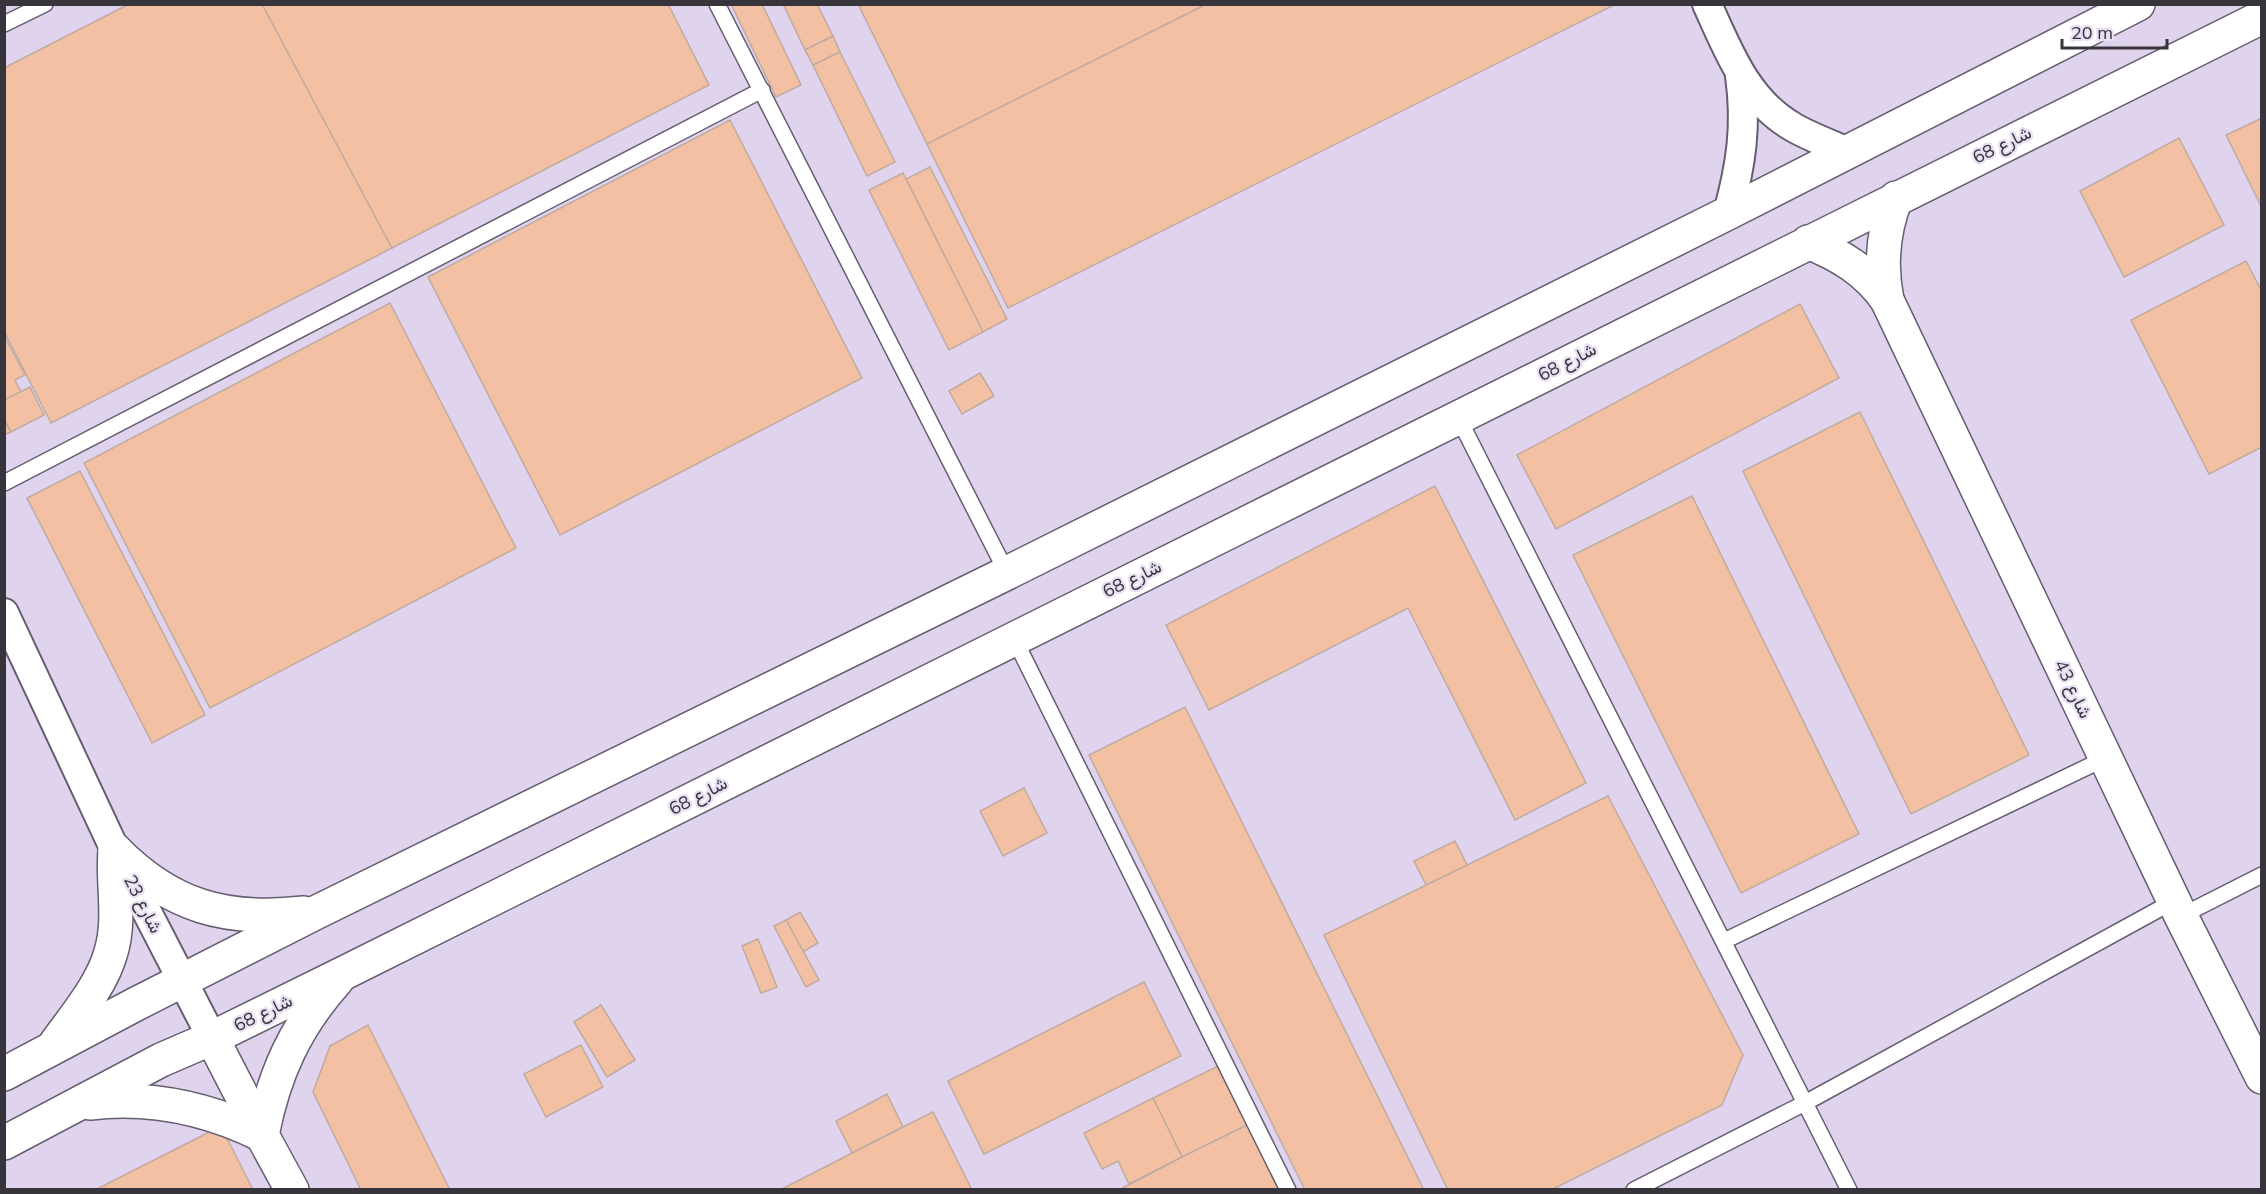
<svg xmlns="http://www.w3.org/2000/svg" width="2266" height="1194" font-family="Mulish,Vazirmatn,sans-serif">
	<rect width="100%" height="100%" fill="#e9dff4"/>
	<!-- built -->
	<rect fill="#dfd3ee" x="5" y="5" width="2256" height="1184"/>
	<!-- building -->
	<g fill="#f3c0a3" stroke="#c0aba0" stroke-width="1.5">
		<polygon points="129,4 262,4 392,248 51,423 4,331 4,68"/>
		<polygon points="262,4 668,4 709,85 392,248"/>
		<polygon points="731,4 762,4 801,85 776,97"/>
		<polygon points="783,4 817,4 833,36 805,50"/>
		<polygon points="858,4 1207,4 927,144"/>
		<polygon points="1207,4 1616,4 1008,308 927,144"/>
		<polygon points="833,36 840,52 813,65 805,50"/>
		<polygon points="840,52 895,162 867,176 813,65"/>
		<polygon points="2262,118 2262,208 2226,135"/>
		<polygon points="730,120 862,378 560,535 428,277"/>
		<polygon points="2179,138 2224,225 2124,277 2080,191"/>
		<polygon points="930,167 1007,319 983,332 906,179"/>
		<polygon points="903,173 983,332 949,350 869,190"/>
		<polygon points="2246,261 2262,292 2262,447 2209,474 2131,320"/>
		<polygon points="390,303 516,548 210,708 84,463"/>
		<polygon points="1800,304 1839,378 1556,529 1517,455"/>
		<polygon points="4,335 25,375 15,380 21,392 4,400"/>
		<polygon points="980,373 994,396 962,414 949,391"/>
		<polygon points="30,387 44,415 11,432 4,420 4,400"/>
		<polygon points="1860,412 2029,755 1911,814 1743,471"/>
		<polygon points="4,420 11,432 4,435"/>
		<polygon points="80,471 205,715 152,743 27,498"/>
		<polygon points="1435,486 1586,783 1515,820 1408,608 1209,710 1166,625"/>
		<polygon points="1692,496 1859,834 1741,893 1573,555"/>
		<polygon points="1185,707 1424,1190 1305,1190 1089,755"/>
		<polygon points="1024,788 1047,833 1003,856 980,811"/>
		<polygon points="1608,796 1743,1055 1722,1105 1551,1190 1448,1190 1324,935"/>
		<polygon points="1455,841 1467,865 1426,885 1414,861"/>
		<polygon points="800,912 818,943 803,952 786,920"/>
		<polygon points="786,920 819,980 806,987 774,926"/>
		<polygon points="758,939 777,987 761,993 742,946"/>
		<polygon points="1144,982 1181,1056 984,1154 948,1081"/>
		<polygon points="601,1005 635,1060 607,1077 574,1022"/>
		<polygon points="368,1025 450,1190 361,1190 313,1092 330,1046"/>
		<polygon points="581,1045 603,1087 546,1117 524,1074"/>
		<polygon points="1218,1066 1247,1125 1182,1157 1153,1098"/>
		<polygon points="887,1094 903,1127 852,1153 836,1121"/>
		<polygon points="1153,1098 1182,1157 1129,1184 1118,1161 1102,1169 1084,1133"/>
		<polygon points="933,1112 972,1190 780,1190 903,1127"/>
		<polygon points="1247,1125 1279,1190 1119,1190 1182,1157"/>
		<polygon points="221,1126 253,1190 95,1190"/>
	</g>
	<g fill="none" stroke-linecap="round" stroke-linejoin="round">
		<!-- service casing -->
		<g stroke="#665e70" stroke-width="18">
			<g id="service">
				<polyline points="717,4 1007,573"/>
				<polyline points="4,24 45,4"/>
				<polyline points="1458,417 1849,1190"/>
				<polyline points="4,483 762,90"/>
				<polyline points="1014,638 1288,1190"/>
				<polyline points="2181,916 2262,875"/>
				<polyline points="1724,941 2106,758"/>
				<polyline points="1634,1190 1805,1103 2174,901"/>
			</g>
		</g>
		<!-- minor casing -->
		<g stroke="#665e70" stroke-width="32">
			<g id="minor">
				<path d="M1707,4C1728,50 1746,100 1793,127C1810,137 1830,144 1848,152"/>
				<path d="M1728,213C1741,165 1747,126 1740,76"/>
				<polyline points="4,613 115,850 212,1038"/>
			</g>
		</g>
		<!-- tertiary casing -->
		<g stroke="#665e70" stroke-width="36">
			<g id="tertiary">
				<path d="M1808,242C1840,255 1867,271 1887,300L2181,916L2262,1077"/>
				<path d="M1887,300C1880,265 1883,231 1896,198"/>
				<path d="M115,850C170,906 226,922 304,913"/>
				<polyline points="212,1038 262,1135 292,1190"/>
				<path d="M56,1043C76,1015 102,985 111,952C121,919 112,883 115,850"/>
				<polyline points="4,1074 136,1004 317,912 1007,573 1728,213 2138,4"/>
				<path d="M90,1103C151,1096 207,1108 262,1135"/>
				<path d="M262,1135C274,1074 295,1027 337,980"/>
				<polyline points="4,1143 161,1060 212,1038 344,973 2262,17"/>
			</g>
		</g>
		<!-- service -->
		<use href="#service" stroke="#fff" stroke-width="15"/>
		<!-- minor -->
		<use href="#minor" stroke="#fff" stroke-width="28"/>
		<!-- tertiary -->
		<use href="#tertiary" stroke="#fff" stroke-width="33"/>
	</g>
	<g text-anchor="middle" stroke-width="4.5" stroke-linejoin="round" paint-order="stroke">
		<!-- street labels -->
		<g font-size="18" fill="#37343c" stroke="#e9dff4">
			<text transform="translate(2002 145) rotate(-26)" y="6">شارع 68</text>
			<text transform="translate(1567 362) rotate(-27)" y="6">شارع 68</text>
			<text transform="translate(1132 579) rotate(-26)" y="6">شارع 68</text>
			<text transform="translate(2073 689) rotate(64)" y="6">شارع 43</text>
			<text transform="translate(698 796) rotate(-27)" y="6">شارع 68</text>
			<text transform="translate(143 904) rotate(63)" y="6">شارع 23</text>
			<text transform="translate(263 1013) rotate(-26)" y="6">شارع 68</text>
		</g>
	</g>
	<!-- border -->
	<rect width="2266" height="1194" fill="none" stroke="#37343c" stroke-width="12"/>
	<!-- scale -->
	<path d="M2062 39v9h105v-9" fill="none" stroke="#37343c" stroke-width="3"/>
	<text x="2071" y="39" font-size="18" fill="#37343c" stroke="#e9dff4" stroke-width="4.5" paint-order="stroke">20 m</text>
</svg>
